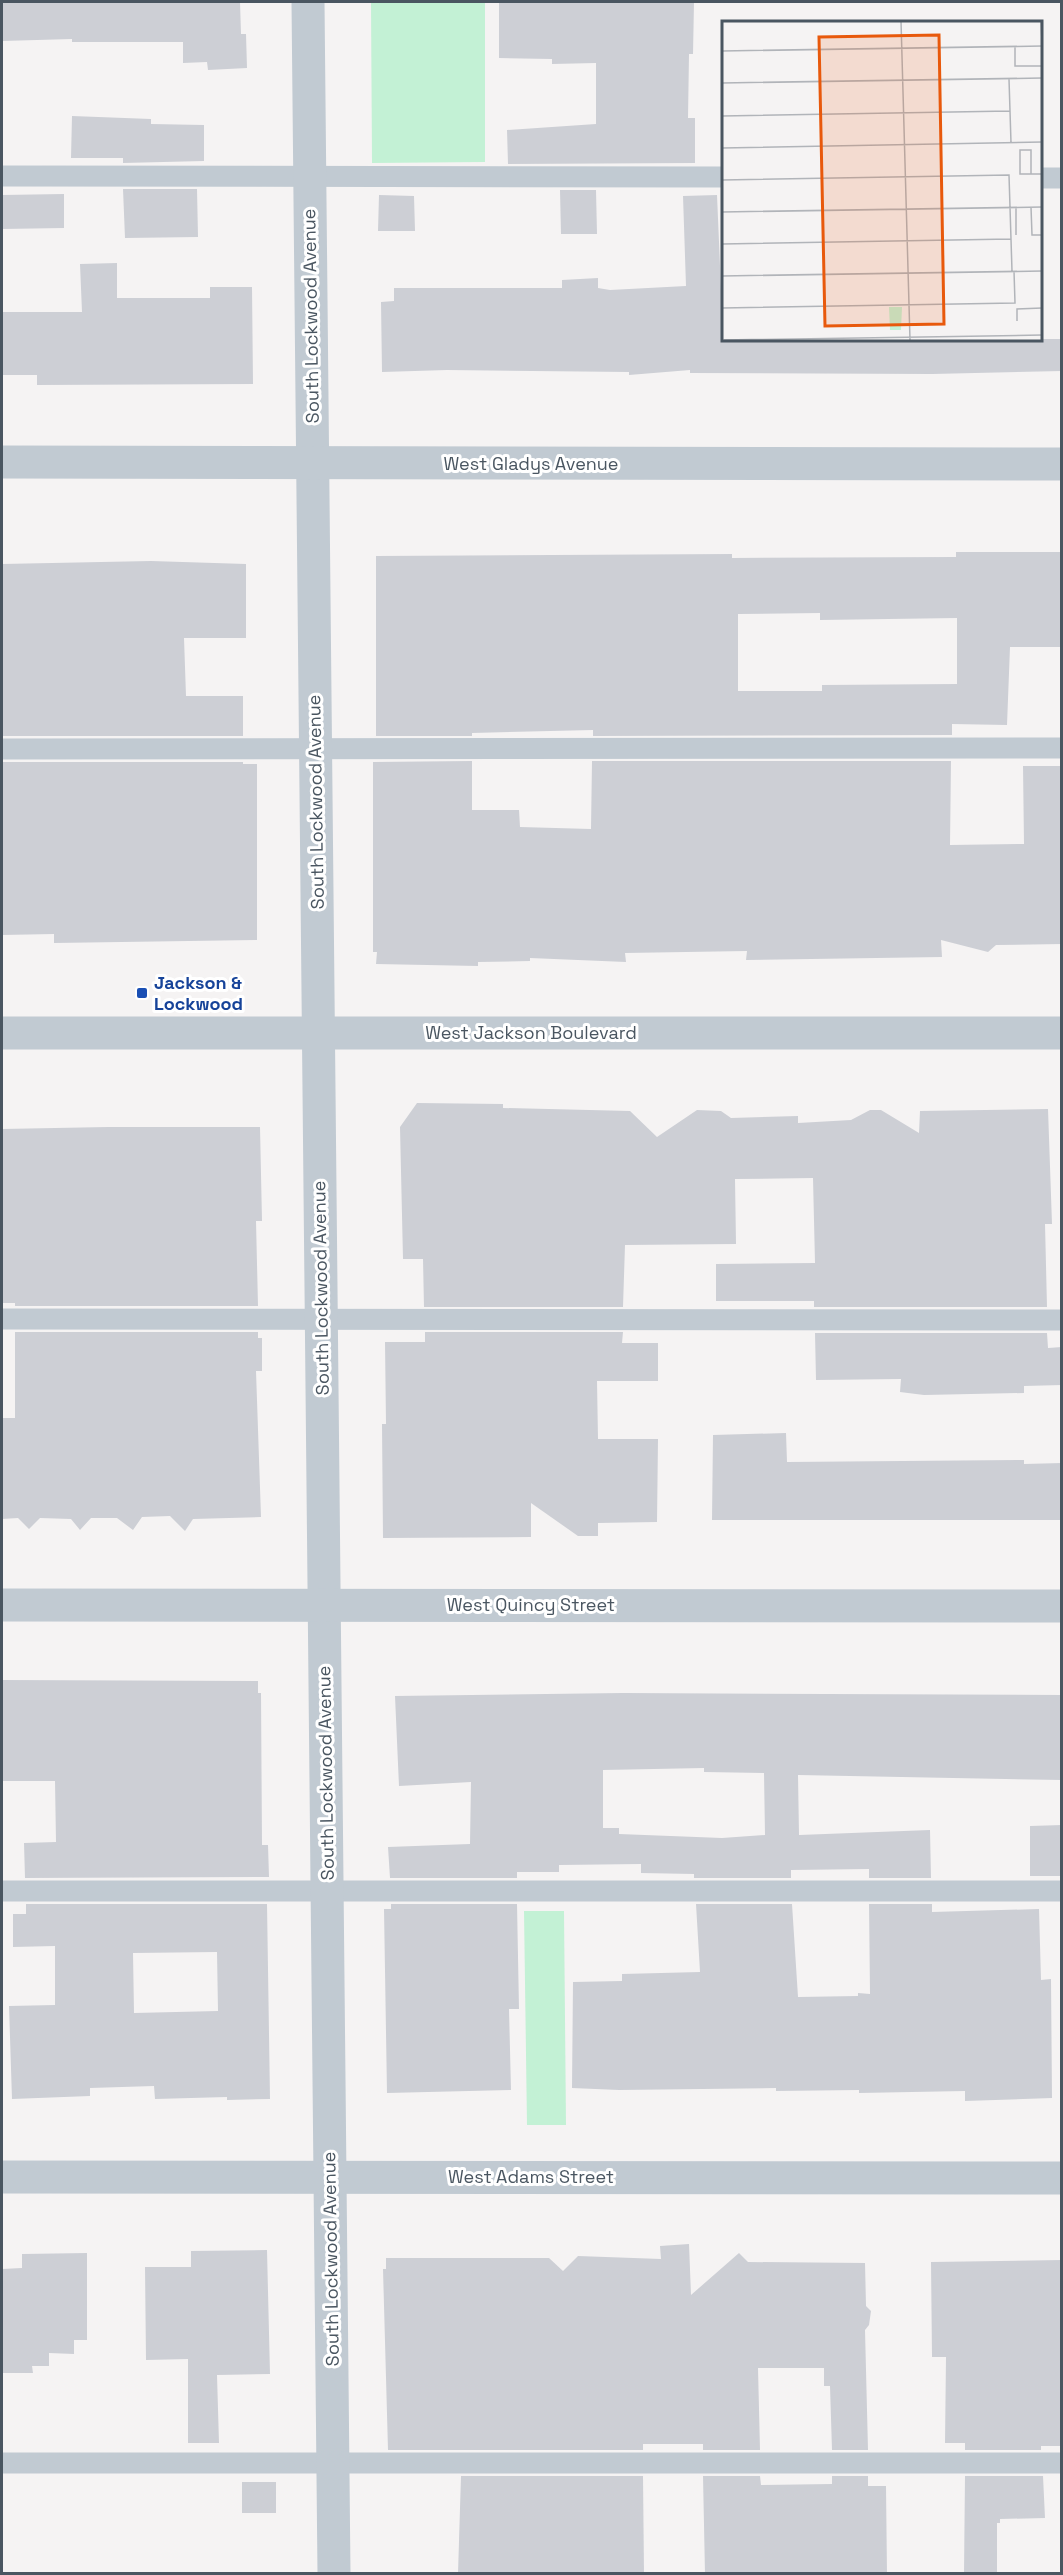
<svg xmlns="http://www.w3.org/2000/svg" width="1063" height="2575" font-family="'Space Grotesk',sans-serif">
	<rect width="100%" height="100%" fill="#f5f3f3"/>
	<!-- green -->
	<g fill="#c3f1d5">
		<polygon points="371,2 485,2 485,162 372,163"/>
		<polygon points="524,1911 564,1911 566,2125 527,2125"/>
	</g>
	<!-- building -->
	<g fill="#cdcfd5" fill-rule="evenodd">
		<polygon points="2,2 240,2 241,34 246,34 247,68 208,70 207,62 183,63 183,42 72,42 72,39 2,41"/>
		<polygon points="499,2 694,2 693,54 689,54 688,118 695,118 695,163 508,164 507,130 596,124 596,63 552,64 552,59 499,58"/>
		<polygon points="72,116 151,119 151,124 204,125 204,161 123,163 123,158 71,158"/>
		<polygon points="123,189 197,189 198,237 125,238"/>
		<polygon points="560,190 596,190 597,234 561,234"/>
		<polygon points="64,194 64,228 2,229 2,195"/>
		<polygon points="379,195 414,196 415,231 378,231"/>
		<polygon points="717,195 721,289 724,289 724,339 1062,339 1062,371 932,374 690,373 690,370 629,375 629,372 447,370 382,372 381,302 394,301 394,288 562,288 562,280 598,278 598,288 610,290 686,286 683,196"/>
		<polygon points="117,263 117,298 210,298 210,287 252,287 253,384 37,385 37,375 2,375 2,312 82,312 80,264"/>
		<path d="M956,552H1062V647H1010L1007,725L952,724V735L593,736V730L472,733V736H376V556L732,554V558L956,557ZM820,613V620L957,618V684L822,685V691H738V614Z"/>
		<polygon points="151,561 246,564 246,638 184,638 186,696 243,696 243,736 2,736 2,564"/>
		<polygon points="472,761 472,810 519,810 520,827 591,829 592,761 951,761 950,845 1024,844 1023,766 1062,766 1062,944 996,945 988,952 941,940 942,957 746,960 747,951 625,953 626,962 530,958 530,961 478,962 478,966 376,964 377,952 373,952 373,762"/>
		<polygon points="2,762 243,762 243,764 257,764 257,940 54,943 54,934 2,935"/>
		<polygon points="417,1103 503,1104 503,1108 630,1111 657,1137 697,1110 721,1111 731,1118 798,1116 798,1123 851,1120 870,1110 881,1110 919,1133 920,1111 1048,1109 1052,1224 1045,1224 1047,1307 814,1307 814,1301 716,1301 716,1264 815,1263 813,1178 735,1179 736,1244 625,1245 623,1307 424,1307 423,1259 403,1259 400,1127"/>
		<polygon points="108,1127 260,1127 262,1221 256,1221 258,1306 15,1306 15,1303 2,1303 2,1129"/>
		<polygon points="15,1332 258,1332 258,1338 262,1338 262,1371 256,1371 261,1517 193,1519 185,1531 170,1516 142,1517 133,1530 117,1518 91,1518 80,1530 71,1519 40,1518 29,1529 18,1518 2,1519 2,1418 15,1418"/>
		<polygon points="425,1332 623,1332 622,1343 658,1343 658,1381 597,1381 598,1439 658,1439 657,1522 598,1523 598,1536 578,1536 531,1503 531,1537 383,1538 382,1424 386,1424 385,1342 425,1342"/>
		<polygon points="815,1333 1047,1333 1048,1348 1062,1347 1062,1385 1024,1386 1024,1393 924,1395 900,1392 901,1379 816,1380"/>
		<polygon points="786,1433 787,1462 1024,1460 1024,1464 1062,1463 1062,1520 712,1520 713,1435"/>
		<polygon points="2,1680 258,1681 258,1693 261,1693 262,1845 268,1845 269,1877 25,1878 24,1843 56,1842 55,1781 2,1781"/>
		<path d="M623,1693L1062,1695V1780L798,1775L799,1835L930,1830L931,1878H869V1869L791,1870V1878H694V1874L641,1873V1864L559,1865V1872H517V1878H390L388,1847L470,1844L471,1782L399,1786L395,1696ZM704,1768V1772L764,1773L765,1835L722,1838L619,1834V1828H603V1770Z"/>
		<polygon points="1062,1825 1062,1876 1030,1876 1030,1826"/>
		<path d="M26,1904H267L270,2099L227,2100V2097L155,2099L154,2086L90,2088V2096L12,2099L9,2006L55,2005V1946L13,1947V1914H26ZM217,1952L218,2011L134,2013L133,1953Z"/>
		<polygon points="391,1904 517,1904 519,2009 509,2009 511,2090 387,2093 384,1909 391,1909"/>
		<polygon points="696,1904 792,1904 798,1997 858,1996 858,1993 870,1994 869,1904 932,1904 932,1912 1039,1909 1041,1980 1051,1979 1052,2098 965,2101 965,2091 859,2093 859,2090 776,2091 776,2088 619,2090 572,2088 573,1982 622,1981 622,1974 700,1972"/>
		<polygon points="689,2244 691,2295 739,2253 748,2262 865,2263 866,2306 871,2311 869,2325 865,2330 868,2450 832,2450 830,2386 824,2386 824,2368 758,2368 760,2450 703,2450 703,2444 643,2444 643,2450 388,2450 383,2269 386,2269 386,2258 549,2258 563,2271 578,2256 661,2259 660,2246"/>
		<polygon points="267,2250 270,2374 217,2375 219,2443 188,2443 188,2359 146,2360 145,2267 191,2267 191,2251"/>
		<polygon points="87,2253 87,2340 74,2340 74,2354 49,2353 49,2366 32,2366 33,2373 2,2373 2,2269 22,2268 22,2254"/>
		<polygon points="1062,2260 1062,2446 1041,2446 1041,2450 965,2450 965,2443 945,2443 946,2357 932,2357 931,2262"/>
		<polygon points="461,2476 643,2476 644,2574 458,2574"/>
		<polygon points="703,2476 760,2476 761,2485 832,2484 832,2476 868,2476 868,2486 886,2486 887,2574 705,2574"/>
		<polygon points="965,2476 1043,2476 1045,2518 1000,2519 1000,2523 997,2523 997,2574 964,2574"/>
		<rect x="242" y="2482" width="34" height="31"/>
	</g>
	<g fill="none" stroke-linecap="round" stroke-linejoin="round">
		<!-- service -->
		<g stroke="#c1cad2" stroke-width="21">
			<polyline points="2,176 724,177"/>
			<polyline points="1040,178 1062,178"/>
			<polyline points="2,749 1062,748"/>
			<polyline points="2,1319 1062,1320"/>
			<polyline points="2,1891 1062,1891"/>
			<polyline points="2,2463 1062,2463"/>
		</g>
		<!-- minor -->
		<g stroke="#c1cad2" stroke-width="33">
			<polyline points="308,2 334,2574"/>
			<polyline points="2,462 1062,464"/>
			<polyline points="2,1605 1062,1606"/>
			<polyline points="2,2177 1062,2178"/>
		</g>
		<!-- tertiary -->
		<polyline stroke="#c1cad2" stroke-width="33" points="2,1033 1062,1033"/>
	</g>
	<!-- markers -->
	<rect fill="#1a4fb4" stroke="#fff" stroke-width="2" x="136" y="987" width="12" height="12" rx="3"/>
	<g text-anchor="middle" stroke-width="6" stroke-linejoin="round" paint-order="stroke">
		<!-- street labels -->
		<g font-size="18" fill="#4a5661" stroke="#fff">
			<text transform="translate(311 316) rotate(-91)" y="6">South Lockwood Avenue</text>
			<text x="531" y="470">West Gladys Avenue</text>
			<text transform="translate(316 802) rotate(-91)" y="6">South Lockwood Avenue</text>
			<text x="531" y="1039">West Jackson Boulevard</text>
			<text transform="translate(321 1288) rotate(-91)" y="6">South Lockwood Avenue</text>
			<text x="531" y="1611">West Quincy Street</text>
			<text transform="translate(326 1773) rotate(-91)" y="6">South Lockwood Avenue</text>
			<text x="531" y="2183">West Adams Street</text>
			<text transform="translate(331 2259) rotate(-91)" y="6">South Lockwood Avenue</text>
		</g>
		<!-- transit labels -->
		<g font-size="18" font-weight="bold" fill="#164399" stroke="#fff" text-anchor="start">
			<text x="154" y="989">Jackson &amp;<tspan x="154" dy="21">Lockwood</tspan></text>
		</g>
	</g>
	<!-- overview -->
	<g transform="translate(722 21)">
		<rect width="320" height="320" fill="#f5f3f3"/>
		<path d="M167,286H180L179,309H168Z" fill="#c3f1d5"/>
		<path fill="none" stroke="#b1b4b9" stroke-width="1.5" d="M179,0L188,319M319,0L320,21M293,25V45H320M0,30L320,25M287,58L289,122M0,62L320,57M0,95L288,90M0,127L320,121M309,153V129H298V153H320M0,159L287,154L290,250M294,186V214M309,186L310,214H320M0,191L320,186M0,223L289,218M0,255L320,250M0,287L293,282L292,250M295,300V288L320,287M2,319L320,314"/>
		<path fill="#e8590c" fill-opacity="0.15" stroke="#e8590c" stroke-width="3" d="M217,14L222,303L103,305L97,16Z"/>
		<rect width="320" height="320" fill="none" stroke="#4a5661" stroke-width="3"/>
	</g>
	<!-- border -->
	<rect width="1063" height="2575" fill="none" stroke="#4a5661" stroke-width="6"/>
</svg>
